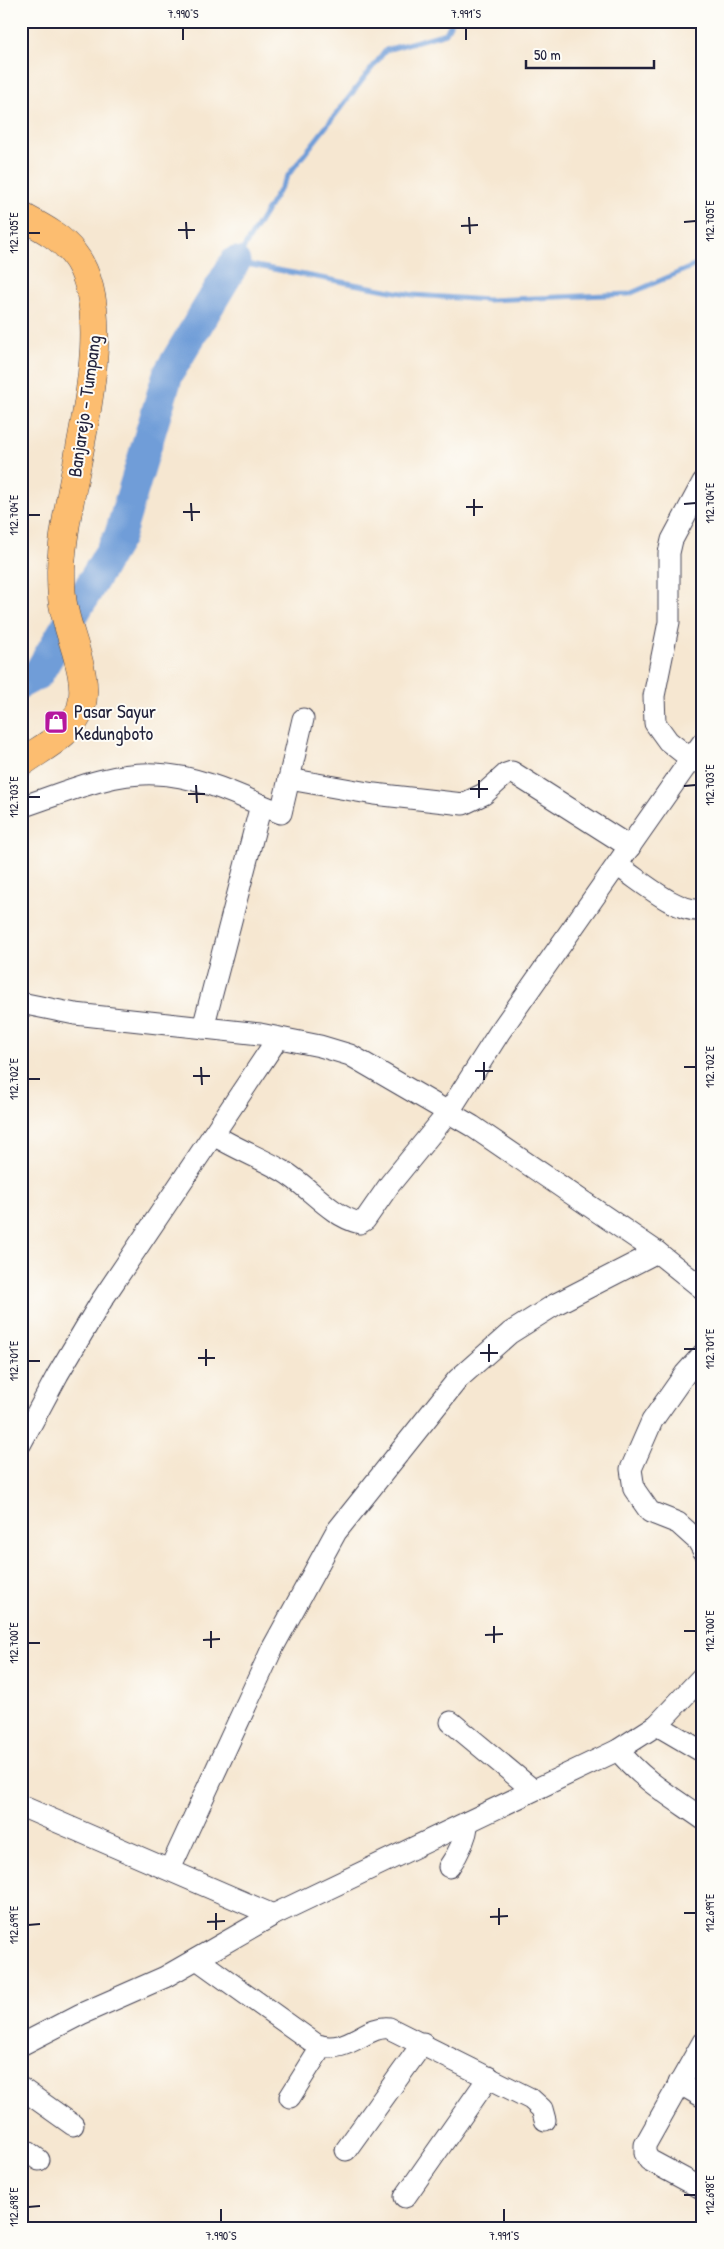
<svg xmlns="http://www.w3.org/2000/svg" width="724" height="2249" font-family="'Patrick Hand',sans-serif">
	<rect width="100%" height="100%" fill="#fdfcf7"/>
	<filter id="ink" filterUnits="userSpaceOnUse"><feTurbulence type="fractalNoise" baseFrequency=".02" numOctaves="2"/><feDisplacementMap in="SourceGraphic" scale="10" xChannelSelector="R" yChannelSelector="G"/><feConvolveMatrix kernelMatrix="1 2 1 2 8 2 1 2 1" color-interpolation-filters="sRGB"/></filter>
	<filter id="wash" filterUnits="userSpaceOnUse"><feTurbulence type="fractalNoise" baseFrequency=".0096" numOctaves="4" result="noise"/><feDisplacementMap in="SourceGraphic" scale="20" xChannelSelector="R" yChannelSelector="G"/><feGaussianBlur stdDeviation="1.12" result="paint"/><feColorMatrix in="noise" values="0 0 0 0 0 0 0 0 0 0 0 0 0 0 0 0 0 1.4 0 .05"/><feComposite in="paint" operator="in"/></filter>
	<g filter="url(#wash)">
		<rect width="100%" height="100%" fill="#f6e7d1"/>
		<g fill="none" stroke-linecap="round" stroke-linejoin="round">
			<!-- stream -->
			<polyline stroke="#6f9dd8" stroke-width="5" points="452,21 446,33 386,50 289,174 235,262 413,295 488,300 629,294 703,262"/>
			<!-- river -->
			<polyline stroke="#6f9dd8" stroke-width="31" points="21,683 38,674 119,537 168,374 235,262"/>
		</g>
	</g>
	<g filter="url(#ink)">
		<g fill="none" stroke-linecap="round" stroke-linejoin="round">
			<!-- minor casing -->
			<g stroke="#424052" stroke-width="23">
				<g id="minor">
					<polyline points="703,482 672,540 669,553 669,622 654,696 655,723 668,741 691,759 703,742"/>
					<polyline points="289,779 374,794 463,804 484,794 506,774 512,772 630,847"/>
					<polyline points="261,805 281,813 303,719"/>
					<path d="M21,807C64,793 109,772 155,774C191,775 228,790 261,805L203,1028"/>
					<path d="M618,866C640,880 677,914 703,910"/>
					<polyline points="21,1003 75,1014 260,1034 320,1046 350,1055 472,1126 657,1252 703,1289"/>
					<path d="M214,1135C236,1149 261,1158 283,1171C309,1186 330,1216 360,1223L365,1220L390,1184L448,1113L499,1033L691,759L703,764"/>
					<polyline points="703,1354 685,1374 652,1421 631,1469 634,1489 650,1512 678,1523 698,1541 703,1550"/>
					<polyline points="21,1443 58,1374 102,1300 278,1038"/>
					<polyline points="451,1722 533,1790"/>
					<polyline points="657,1725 703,1752"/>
					<path d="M618,1750C642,1780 672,1797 703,1819"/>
					<polyline points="21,1806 273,1915"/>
					<path d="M449,1867C459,1853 466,1839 468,1822"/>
					<polyline points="170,1869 272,1649 336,1532 383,1473 458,1379 510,1333 556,1304 657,1252"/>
					<path d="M197,1959L317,2045C348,2055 366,2025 389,2028L531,2099L542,2109L545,2120"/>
					<polyline points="703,2042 645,2145 645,2153 649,2160 703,2189"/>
					<polyline points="21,2045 81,2014 165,1977 273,1915 618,1750 657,1725 703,1676"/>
					<polyline points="679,2083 703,2097"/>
					<polyline points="21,2088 73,2125"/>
					<polyline points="290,2097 322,2046"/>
					<polyline points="21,2147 39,2160"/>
					<polyline points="346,2150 423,2043"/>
					<polyline points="405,2197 489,2077"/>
				</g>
			</g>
			<!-- major casing -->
			<g stroke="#424052" stroke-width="29">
				<path id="major" d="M21,216C39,226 60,236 73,253C127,320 62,487 61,571C61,579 61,588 62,597C65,631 91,674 81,708C73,734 41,748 21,763"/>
			</g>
			<!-- minor -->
			<use href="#minor" stroke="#fff" stroke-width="21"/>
			<!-- major -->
			<use href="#major" stroke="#fcbd6f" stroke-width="28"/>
		</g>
	</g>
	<!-- ticks -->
	<path fill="none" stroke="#22223b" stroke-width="2" d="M183,28V40M466,28V40M469,217L470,234M186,222L187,239M684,222L696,221M461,226L478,225M178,230H195M28,233H40M474,499V516M191,503L192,521M684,504L696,503M466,507H483M183,512H200M28,515H40M479,780V798M196,785L197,803M684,786L696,785M470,789H488M188,794H205M28,797H40M484,1062V1080M201,1067L202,1085M684,1067H696M475,1071H493M193,1076H210M28,1079H40M489,1344V1362M206,1349V1366M684,1349H696M480,1353H498M198,1358H215M28,1361H40M494,1626V1643M211,1631V1648M684,1631H696M485,1635L503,1634M203,1640L220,1639M28,1643H40M499,1908V1925M216,1913V1930M684,1913H696M490,1917L508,1916M207,1922L225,1921M28,1925L40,1924M684,2195H696M28,2207L40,2206M221,2209V2222M504,2209V2222"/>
	<!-- icons -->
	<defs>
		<g id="shop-square" transform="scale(1.25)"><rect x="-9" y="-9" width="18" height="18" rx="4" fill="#b5179e" stroke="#fdfcf7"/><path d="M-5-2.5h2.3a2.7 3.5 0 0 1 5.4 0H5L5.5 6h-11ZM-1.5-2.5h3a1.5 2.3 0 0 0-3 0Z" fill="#fff"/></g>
	</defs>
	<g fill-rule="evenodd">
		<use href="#shop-square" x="56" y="722"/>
	</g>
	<g text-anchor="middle" stroke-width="4" stroke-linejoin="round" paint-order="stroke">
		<!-- street labels -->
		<g font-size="19" fill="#22223b" stroke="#fdfcf7">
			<text transform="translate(84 406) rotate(-82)" y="7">Banjarejo - Tumpang</text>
		</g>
		<!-- poi labels -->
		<g font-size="19" fill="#22223b" stroke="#fdfcf7" text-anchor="start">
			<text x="74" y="718">Pasar Sayur<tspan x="74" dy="22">Kedungboto</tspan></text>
		</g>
	</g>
	<!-- margin -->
	<rect width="724" height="2249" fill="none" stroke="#fdfcf7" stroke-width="55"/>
	<!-- scale -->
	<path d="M526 60v8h128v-8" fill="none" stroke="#22223b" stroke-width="2.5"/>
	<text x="534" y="60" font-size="15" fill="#22223b" stroke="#fdfcf7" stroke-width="4" paint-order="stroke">50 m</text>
	<rect x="28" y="28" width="668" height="2194" fill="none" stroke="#22223b" stroke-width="2"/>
	<g font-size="12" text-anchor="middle" fill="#22223b">
		<text x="183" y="18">7.990°S</text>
		<text x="466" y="18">7.991°S</text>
		<text transform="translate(710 221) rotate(-90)" y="4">112.705°E</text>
		<text transform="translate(14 233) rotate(-90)" y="4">112.705°E</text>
		<text transform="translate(710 503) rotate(-90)" y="4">112.704°E</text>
		<text transform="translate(14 515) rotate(-90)" y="4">112.704°E</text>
		<text transform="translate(710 785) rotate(-90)" y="4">112.703°E</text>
		<text transform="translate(14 797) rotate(-90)" y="4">112.703°E</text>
		<text transform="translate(710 1067) rotate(-90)" y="4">112.702°E</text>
		<text transform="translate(14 1079) rotate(-90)" y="4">112.702°E</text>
		<text transform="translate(710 1349) rotate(-90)" y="4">112.701°E</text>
		<text transform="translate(14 1361) rotate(-90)" y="4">112.701°E</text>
		<text transform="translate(710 1631) rotate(-90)" y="4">112.700°E</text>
		<text transform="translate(14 1643) rotate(-90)" y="4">112.700°E</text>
		<text transform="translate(710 1913) rotate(-90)" y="4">112.699°E</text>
		<text transform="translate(14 1925) rotate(-90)" y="4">112.699°E</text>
		<text transform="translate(710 2195) rotate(-90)" y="4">112.698°E</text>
		<text transform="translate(14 2207) rotate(-90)" y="4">112.698°E</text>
		<text x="221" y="2240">7.990°S</text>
		<text x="504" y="2240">7.991°S</text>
	</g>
</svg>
